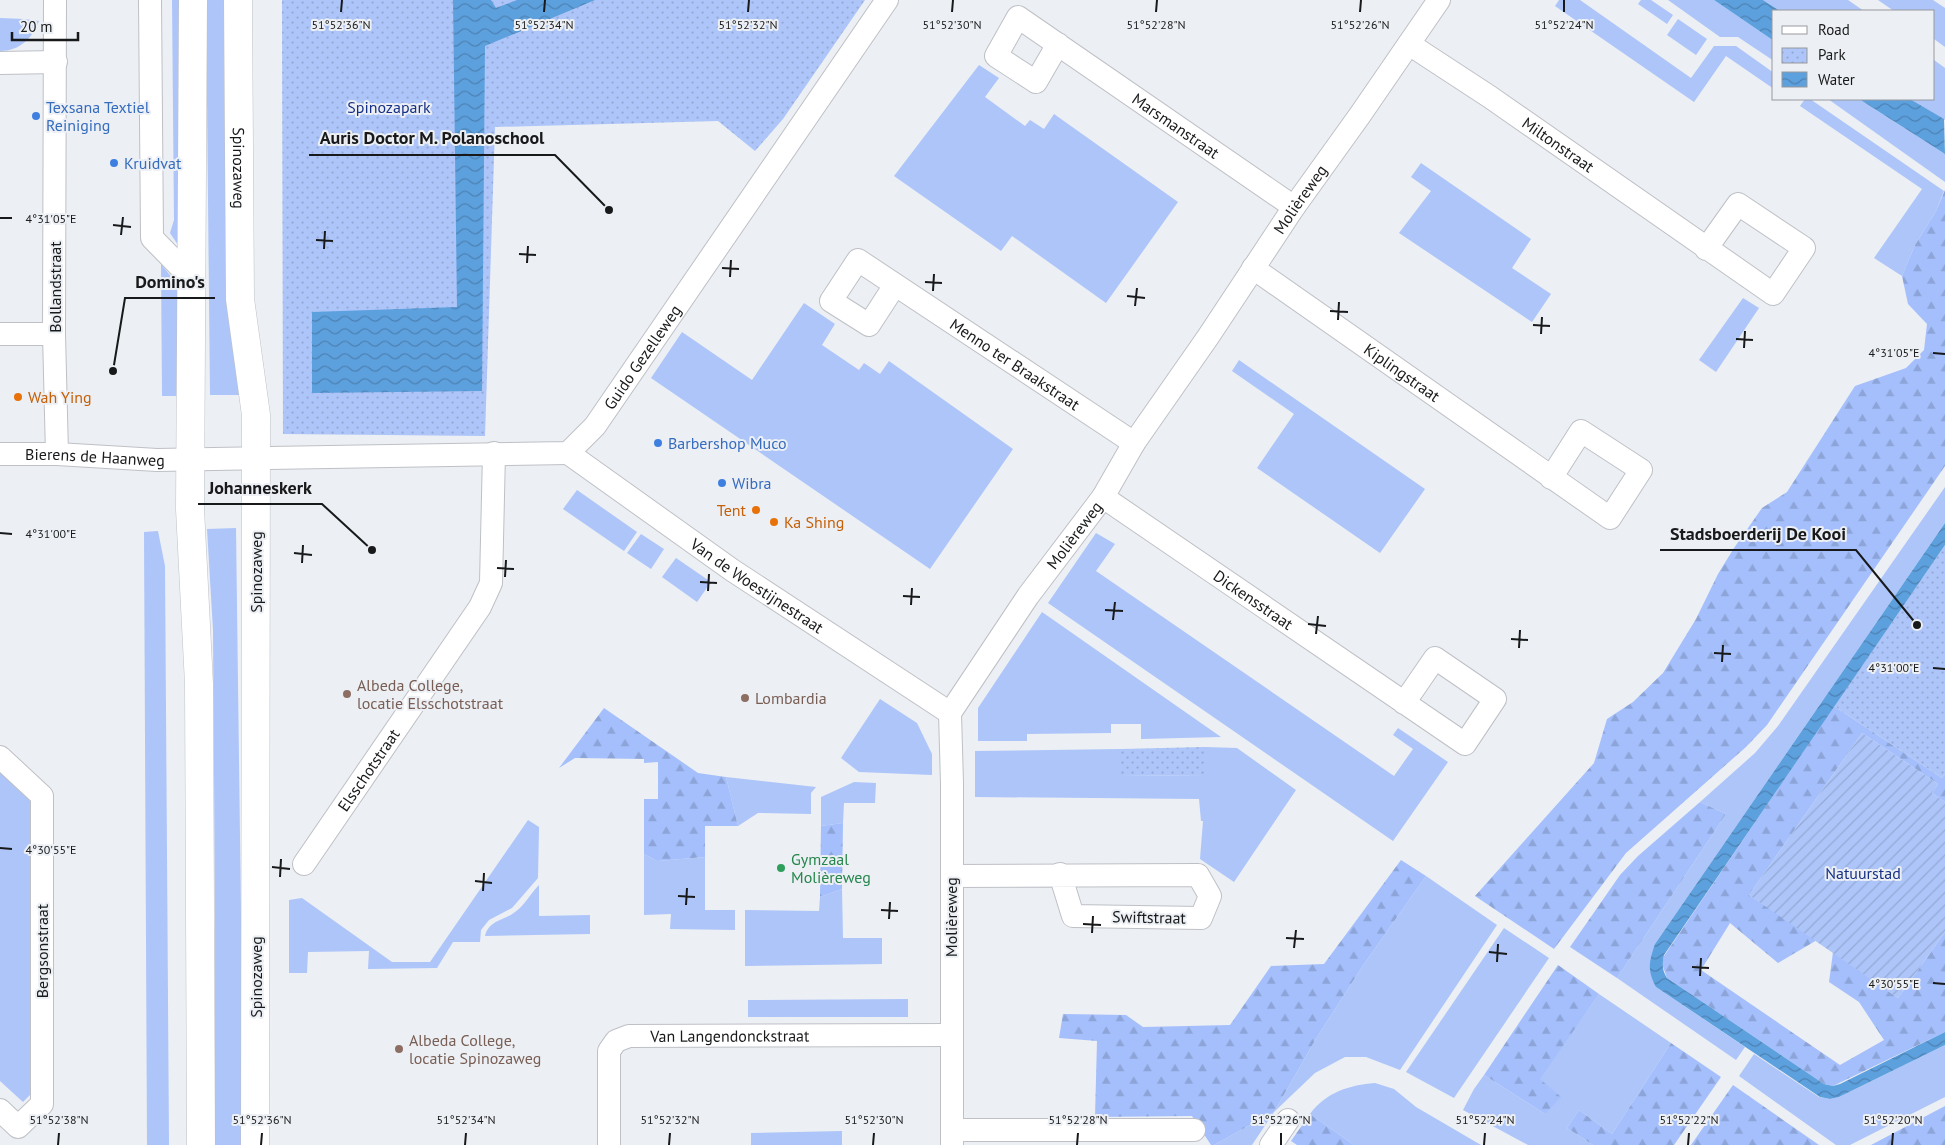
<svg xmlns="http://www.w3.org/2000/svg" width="1945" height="1145" font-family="'PT Sans',sans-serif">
	<defs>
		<pattern id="forest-firs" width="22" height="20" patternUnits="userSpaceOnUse" patternTransform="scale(1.25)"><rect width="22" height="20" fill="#a4bffc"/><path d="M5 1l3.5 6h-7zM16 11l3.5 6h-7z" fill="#8ca4d7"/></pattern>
		<pattern id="park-dots" width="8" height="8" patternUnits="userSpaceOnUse" patternTransform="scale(1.25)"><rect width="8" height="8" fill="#adc5f9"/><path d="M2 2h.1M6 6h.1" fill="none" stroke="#94a9d5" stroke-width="1.8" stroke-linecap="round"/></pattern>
		<pattern id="garden-furrows" width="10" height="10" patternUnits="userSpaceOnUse" patternTransform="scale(1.25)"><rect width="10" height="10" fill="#adc5f9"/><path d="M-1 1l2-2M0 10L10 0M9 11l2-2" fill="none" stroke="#94a9d5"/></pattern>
		<pattern id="water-waves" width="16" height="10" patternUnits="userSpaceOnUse" patternTransform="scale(1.25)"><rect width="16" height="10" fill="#5da0de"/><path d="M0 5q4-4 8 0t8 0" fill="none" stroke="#4c82b3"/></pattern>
	</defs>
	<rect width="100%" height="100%" fill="#eceff4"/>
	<!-- grass -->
	<g fill="#adc5f9">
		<polygon points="172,0 183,0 178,245 170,233 174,220"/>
		<polygon points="206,0 227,0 243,395 210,395"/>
		<polygon points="1559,0 1580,0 1691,78 1714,46 1736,46 1774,73 1774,89 1726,56 1694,102 1555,6"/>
		<polygon points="1641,0 1651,0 1673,15 1667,24 1638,4"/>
		<polygon points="1668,0 1714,0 1774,41 1774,61 1738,37 1720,37"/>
		<polygon points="1763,0 1848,0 1864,11 1780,11"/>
		<polygon points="1878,0 1933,0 1945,8 1945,47 1934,39 1934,11 1894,11"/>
		<path d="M0,18L24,19L39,21C32,39 19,51 0,51Z"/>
		<polygon points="1678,19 1707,39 1696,55 1667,35"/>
		<polygon points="1934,60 1945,68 1945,120 1910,99 1934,99"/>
		<polygon points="979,65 999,78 985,97 1025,126 1030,120 1044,129 1054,114 1178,202 1106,303 1012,236 1001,251 894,176"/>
		<polygon points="1805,99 1810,99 1944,191 1936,211 1915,245 1902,276 1874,258 1922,189 1800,106"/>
		<polygon points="1828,99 1859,99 1945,154 1945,182"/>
		<polygon points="1421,163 1531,239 1512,268 1551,294 1532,322 1399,233 1431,191 1411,177"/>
		<polygon points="161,264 177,284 177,396 162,396"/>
		<polygon points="1743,298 1759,308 1716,372 1699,360"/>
		<polygon points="804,303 835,324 822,345 859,370 864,363 880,374 889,361 1013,449 930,569 651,378 682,332 752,380"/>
		<polygon points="1239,360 1425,489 1380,553 1257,468 1294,414 1232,371"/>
		<polygon points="1945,487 1945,523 1655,944 1656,987 1745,1047 1736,1060 1617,978 1726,814 1700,802 1755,753 1778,726"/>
		<polygon points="577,490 637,532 624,551 563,509"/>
		<polygon points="236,528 244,1145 214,1145 215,917 213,630 207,529"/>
		<polygon points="158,531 165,566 169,1145 147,1145 144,532"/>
		<polygon points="1096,533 1115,544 1096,571 1394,776 1413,749 1393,735 1398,728 1448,762 1393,841 1048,603"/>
		<polygon points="641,534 664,549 651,569 627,553"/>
		<polygon points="676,558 711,582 697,602 662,577"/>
		<polygon points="1042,612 1221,737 1141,739 1141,724 1111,724 1111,733 1027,734 1027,741 978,741 978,708"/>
		<polygon points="880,699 917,723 932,754 932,775 859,772 841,758"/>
		<polygon points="1205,747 1237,748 1296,790 1234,882 1200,859 1203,821 1201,821 1199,799 975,797 975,751 1121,749 1122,776 1205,775"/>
		<polygon points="0,766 37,801 34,1091 23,1102 0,1081"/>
		<polygon points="726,777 816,787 811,793 811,814 758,813 738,826"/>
		<polygon points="854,782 876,783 875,803 844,803 843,823 821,826 821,797"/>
		<polygon points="528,820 539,827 538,878 512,908 489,920 481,930 480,942 453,942 437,968 368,969 369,951 308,952 307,973 289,973 289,900 302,898 392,962 430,962"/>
		<polygon points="644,854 657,861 705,857 705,910 735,910 735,930 670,929 671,914 644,915"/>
		<polygon points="1426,876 1497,925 1400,1070 1366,1057 1345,1057 1315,1073 1274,1112 1252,1145 1214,1145 1274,1112 1317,1037 1364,964"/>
		<path d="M539,885V916L590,915V934L485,936C489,920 504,921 515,912C524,906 531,893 539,885Z"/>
		<polygon points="842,889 843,938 882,938 882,964 745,966 745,910 819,911 820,897"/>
		<polygon points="1504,928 1549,958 1454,1098 1406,1072"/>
		<polygon points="1599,994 1671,1043 1612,1134 1579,1110 1567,1128 1593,1145 1528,1145 1463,1110 1474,1089 1484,1075 1545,1114 1539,1079"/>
		<polygon points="908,999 908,1017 748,1017 748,1000"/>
		<polygon points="1945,1045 1945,1097 1850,1145 1836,1145 1739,1076 1754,1054 1819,1097 1830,1099 1839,1097"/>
		<path d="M1375,1083L1394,1089L1416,1107L1481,1145H1354L1310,1114C1326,1092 1350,1085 1375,1083Z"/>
		<polygon points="842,1131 842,1145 751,1145 751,1133"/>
	</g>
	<!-- forest -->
	<g fill="url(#forest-firs)">
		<polygon points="1945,190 1945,466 1767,725 1746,747 1626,853 1554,949 1475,896 1594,763 1607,719 1633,702 1663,673 1696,619 1718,574 1734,548 1762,508 1787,492 1855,386 1906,368 1924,350 1927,324 1908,304 1902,276 1915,245 1936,211"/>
		<polygon points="1834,706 1942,778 1945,774 1945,802 1932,793 1938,784 1862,733 1749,895 1817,940 1778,963 1730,923 1701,970 1840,1065 1884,1040 1859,1002 1829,982 1833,952 1898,998 1945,932 1945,1032 1833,1086 1824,1084 1667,978 1662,964 1664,956"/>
		<polygon points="604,708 698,773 726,777 738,826 705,826 705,857 657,861 644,854 644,799 658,799 658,762 644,763 644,759 575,758 559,768"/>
		<polygon points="1700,802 1726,814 1617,978 1570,947 1620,875 1638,856"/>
		<polygon points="843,823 842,889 820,897 821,826"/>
		<polygon points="1401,860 1426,876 1364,964 1317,1037 1274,1112 1214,1145 1211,1145 1192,1116 1095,1117 1097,1041 1059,1038 1063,1014 1126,1015 1143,1027 1230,1025 1271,966 1324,964"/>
		<polygon points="1558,965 1599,994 1540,1079 1561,1097 1545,1114 1484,1075"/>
		<polygon points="1671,1043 1721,1077 1674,1145 1593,1145 1567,1128 1579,1110 1612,1134"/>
		<polygon points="1733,1085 1819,1145 1691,1145"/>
		<polygon points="1945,1106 1945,1145 1871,1145"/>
		<polygon points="1310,1114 1354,1145 1297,1145 1291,1141"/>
	</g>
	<!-- park -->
	<g fill="url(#park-dots)">
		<polygon points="282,0 865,0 783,119 755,151 718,121 495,127 485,436 283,434"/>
		<polygon points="1945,545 1945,774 1942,778 1834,706"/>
		<polygon points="1205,747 1206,775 1121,776 1121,749"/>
	</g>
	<!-- garden -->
	<polygon fill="url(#garden-furrows)" points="1862,733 1938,784 1932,793 1945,802 1945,932 1898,998 1749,895"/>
	<!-- water -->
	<g fill="url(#water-waves)">
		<polygon points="453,0 491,0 496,8 517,0 595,0 485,46 482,391 312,393 312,312 457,307"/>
		<polygon points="1714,0 1763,0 1780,11 1774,11 1774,41"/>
		<polygon points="1859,99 1910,99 1944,119 1945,154"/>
		<path d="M1945,523V545L1664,955C1662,965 1662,970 1667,978L1824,1084L1833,1086L1840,1084L1945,1032V1045L1839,1097L1830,1099L1820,1097L1656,987C1647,970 1649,962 1655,944Z"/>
	</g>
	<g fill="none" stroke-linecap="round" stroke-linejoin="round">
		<!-- minor casing -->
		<g stroke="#bec0c6" stroke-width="24">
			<g id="minor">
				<polyline points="55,0 54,334 57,454"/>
				<polyline points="150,0 152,238 193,280"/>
				<path id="s1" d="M1058,44L1036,82L996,56L1018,17L1294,207"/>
				<path id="s2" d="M1409,44L1490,97L1773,294L1804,248L1738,204L1706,249"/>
				<polyline points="0,63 56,62"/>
				<path id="s3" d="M1253,268L1610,518L1641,470L1581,431L1551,478"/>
				<path id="s4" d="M895,285L869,325L831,301L858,260L1134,443"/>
				<polyline points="0,334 54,334"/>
				<path id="s5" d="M568,453L732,570L950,713"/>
				<path id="s6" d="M0,454H57L157,460L568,453L595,426L887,0"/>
				<path id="s7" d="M1103,497L1465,744L1495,699L1435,658L1404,703"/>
				<polyline points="0,757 42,796 42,1104 18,1127 0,1110"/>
				<path id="s8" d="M304,864L480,607L491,583L494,453"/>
				<polyline points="952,876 1198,875 1210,896 1201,918 1073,916 1060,874"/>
				<polyline points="952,1130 1194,1130"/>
				<path id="s9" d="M609,1145V1051L616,1041L629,1036L951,1035"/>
				<path id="s10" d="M952,1145V784L950,713L1028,596L1103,497L1134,443L1208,337L1294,207L1360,115L1439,0"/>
				<polyline points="1271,1145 1288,1120"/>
			</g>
		</g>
		<!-- major casing -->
		<g stroke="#bec0c6" stroke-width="29">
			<g id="major">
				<polyline points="193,0 190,509 199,684 201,1145"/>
				<path id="s11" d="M238,0L240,299L256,415L255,1145"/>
			</g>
		</g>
		<!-- minor -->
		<use href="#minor" stroke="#fff" stroke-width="22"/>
		<!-- major -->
		<use href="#major" stroke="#fff" stroke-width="28"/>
	</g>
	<!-- ticks -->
	<path fill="none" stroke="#18191a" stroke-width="2" d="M341,12L342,0M544,12L545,0M748,12L749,0M952,12L953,0M1156,12L1157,0M1360,12L1361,0M1564,12V0M0,218H12M113,225L131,227M121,235L123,217M316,240L333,241M324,249L325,231M519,254L536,255M527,263L528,246M722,268L739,269M730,277L731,260M925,282L942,283M933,291L934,274M1127,296L1145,298M1135,306L1137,288M1330,311L1348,312M1338,320L1339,302M1533,325L1550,326M1541,334L1542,317M1736,339L1753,340M1744,348L1745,331M1933,353L1945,354M0,533L12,534M294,553L312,555M302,563L303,545M497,568L514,569M505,577L506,560M700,582L717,583M708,591L709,574M903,596L920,597M911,605L912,588M1105,610L1123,611M1113,620L1115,602M1308,624L1326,626M1316,634L1318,616M1511,639L1528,640M1519,648L1520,630M1714,653L1731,654M1722,662L1723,645M1933,668L1945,669M0,848L12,849M272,867L290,869M280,877L281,859M475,881L492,883M483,891L484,873M678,896L695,897M686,905L687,888M881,910L898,911M889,919L890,902M1083,924L1101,925M1092,933L1093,916M1286,938L1304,939M1294,948L1296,930M1489,952L1507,954M1497,962L1498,944M1692,967L1709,968M1700,976L1701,958M1933,983L1945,984M58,1145L59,1133M261,1145L262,1133M465,1145L466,1133M669,1145L670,1133M873,1145L874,1133M1077,1145L1078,1133M1281,1145V1133M1484,1145L1485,1133M1688,1145L1689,1133M1892,1145L1893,1133"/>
	<!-- markers -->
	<g fill="#3f7fe0" stroke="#eceff4" stroke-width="2">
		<circle cx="36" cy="116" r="5"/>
		<circle cx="114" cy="163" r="5"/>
		<circle cx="658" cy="443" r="5"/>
		<circle cx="722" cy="483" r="5"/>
	</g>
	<g fill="#e8710a" stroke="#eceff4" stroke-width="2">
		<circle cx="18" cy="397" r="5"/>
		<circle cx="756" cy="510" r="5"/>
		<circle cx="774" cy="522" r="5"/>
	</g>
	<g fill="#8d6e63" stroke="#eceff4" stroke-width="2">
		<circle cx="347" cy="694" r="5"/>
		<circle cx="745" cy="698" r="5"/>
		<circle cx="399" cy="1049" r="5"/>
	</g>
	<circle fill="#2e9e5b" stroke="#eceff4" stroke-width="2" cx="781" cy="868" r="5"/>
	<g text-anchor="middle" stroke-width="4" stroke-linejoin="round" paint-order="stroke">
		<!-- shop labels -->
		<g font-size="16" fill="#366cbe" stroke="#eceff4" text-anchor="start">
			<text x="46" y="113">Texsana Textiel<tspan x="46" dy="18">Reiniging</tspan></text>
			<text x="124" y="169">Kruidvat</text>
			<text x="668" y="449">Barbershop Muco</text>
			<text x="732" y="489">Wibra</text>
		</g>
		<!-- park labels -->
		<g font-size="16" fill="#163085" stroke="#eceff4">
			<text x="389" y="113">Spinozapark</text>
			<text x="1863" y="879">Natuurstad</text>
		</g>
		<!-- street labels -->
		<g font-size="16" fill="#18191a" stroke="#eceff4">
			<text dy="6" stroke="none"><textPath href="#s1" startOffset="328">Marsmanstraat</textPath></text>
			<text dy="6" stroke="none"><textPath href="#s2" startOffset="180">Miltonstraat</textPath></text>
			<text dy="6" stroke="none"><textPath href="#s11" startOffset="168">Spinozaweg</textPath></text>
			<text dy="6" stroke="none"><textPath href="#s10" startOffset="1054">Molièreweg</textPath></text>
			<text transform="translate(55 287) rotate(-90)" y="6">Bollandstraat</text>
			<text dy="6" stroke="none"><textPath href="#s6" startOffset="690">Guido Gezelleweg</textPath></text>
			<text dy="6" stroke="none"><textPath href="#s4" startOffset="330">Menno ter Braakstraat</textPath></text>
			<text dy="6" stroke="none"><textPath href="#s3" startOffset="182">Kiplingstraat</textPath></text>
			<text dy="6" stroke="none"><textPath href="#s6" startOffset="95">Bierens de Haanweg</textPath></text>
			<text dy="6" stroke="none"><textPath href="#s10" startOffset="649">Molièreweg</textPath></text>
			<text transform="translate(256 572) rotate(-90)" y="6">Spinozaweg</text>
			<text dy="6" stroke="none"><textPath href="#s5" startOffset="231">Van de Woestijnestraat</textPath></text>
			<text dy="6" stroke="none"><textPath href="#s7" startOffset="182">Dickensstraat</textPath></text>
			<text dy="6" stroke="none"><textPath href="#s8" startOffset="114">Elsschotstraat</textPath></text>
			<text transform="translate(951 917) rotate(-90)" y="6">Molièreweg</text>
			<text transform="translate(1149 917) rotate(1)" y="6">Swiftstraat</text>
			<text transform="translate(42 951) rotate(-90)" y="6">Bergsonstraat</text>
			<text transform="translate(256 977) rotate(-90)" y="6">Spinozaweg</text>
			<text dy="6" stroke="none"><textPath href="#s9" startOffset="221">Van Langendonckstraat</textPath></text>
		</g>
		<!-- food labels -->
		<g font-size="16" fill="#c56008" stroke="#eceff4" text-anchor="start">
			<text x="28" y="403">Wah Ying</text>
			<text x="746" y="516" text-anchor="end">Tent</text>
			<text x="784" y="528">Ka Shing</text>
		</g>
		<!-- education labels -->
		<g font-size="16" fill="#785e54" stroke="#eceff4" text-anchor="start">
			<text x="357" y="691">Albeda College,<tspan x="357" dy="18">locatie Elsschotstraat</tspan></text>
			<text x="755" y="704">Lombardia</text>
			<text x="409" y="1046">Albeda College,<tspan x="409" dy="18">locatie Spinozaweg</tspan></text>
		</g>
		<!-- leisure labels -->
		<g font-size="16" fill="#27864d" stroke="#eceff4" text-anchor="start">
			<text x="791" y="865">Gymzaal<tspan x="791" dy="18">Molièreweg</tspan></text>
		</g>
	</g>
	<g font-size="12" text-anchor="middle" fill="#18191a" stroke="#eceff4" stroke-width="4" stroke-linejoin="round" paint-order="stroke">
		<text x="341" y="29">51°52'36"N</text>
		<text x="544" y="29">51°52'34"N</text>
		<text x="748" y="29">51°52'32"N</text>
		<text x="952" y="29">51°52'30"N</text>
		<text x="1156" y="29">51°52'28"N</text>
		<text x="1360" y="29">51°52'26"N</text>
		<text x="1564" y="29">51°52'24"N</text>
		<text x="51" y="223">4°31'05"E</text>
		<text x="1894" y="357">4°31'05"E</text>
		<text x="51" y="538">4°31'00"E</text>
		<text x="1894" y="672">4°31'00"E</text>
		<text x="51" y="854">4°30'55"E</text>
		<text x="1894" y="988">4°30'55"E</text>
		<text x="59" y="1124">51°52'38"N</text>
		<text x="262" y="1124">51°52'36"N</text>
		<text x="466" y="1124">51°52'34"N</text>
		<text x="670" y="1124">51°52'32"N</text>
		<text x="874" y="1124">51°52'30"N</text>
		<text x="1078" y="1124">51°52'28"N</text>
		<text x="1281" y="1124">51°52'26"N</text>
		<text x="1485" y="1124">51°52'24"N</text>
		<text x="1689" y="1124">51°52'22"N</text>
		<text x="1893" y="1124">51°52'20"N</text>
	</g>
	<!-- callouts -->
	<path fill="none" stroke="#18191a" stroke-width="2" d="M609 210L555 155H309M113 371L125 298H215M372 550L322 504H198M1917 625L1856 550H1660"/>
	<g fill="#18191a" stroke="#eceff4" stroke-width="2">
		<circle cx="609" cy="210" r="5"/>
		<circle cx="113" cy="371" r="5"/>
		<circle cx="372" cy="550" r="5"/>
		<circle cx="1917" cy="625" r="5"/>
	</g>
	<g font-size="18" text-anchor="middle" font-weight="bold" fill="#18191a" stroke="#eceff4" stroke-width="4" stroke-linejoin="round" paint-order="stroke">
		<text x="432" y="144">Auris Doctor M. Polanoschool</text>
		<text x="170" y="288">Domino's</text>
		<text x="260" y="494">Johanneskerk</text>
		<text x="1758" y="540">Stadsboerderij De Kooi</text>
	</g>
	<!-- legend -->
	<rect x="1772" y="10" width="162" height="90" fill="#eceff4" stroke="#97999d"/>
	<rect x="1782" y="26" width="25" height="8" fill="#ffffff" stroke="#97999d"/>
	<text x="1818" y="35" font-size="15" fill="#18191a">Road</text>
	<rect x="1782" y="48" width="25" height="15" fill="url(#park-dots)" stroke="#97999d"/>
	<text x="1818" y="60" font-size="15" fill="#18191a">Park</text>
	<rect x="1782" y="72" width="25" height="15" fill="url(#water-waves)" stroke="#97999d"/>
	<text x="1818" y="85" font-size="15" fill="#18191a">Water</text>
	<!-- scale -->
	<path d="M12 32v8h66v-8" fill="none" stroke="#18191a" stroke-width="2.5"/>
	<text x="20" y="32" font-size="15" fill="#18191a" stroke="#eceff4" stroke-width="4" paint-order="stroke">20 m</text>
</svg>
